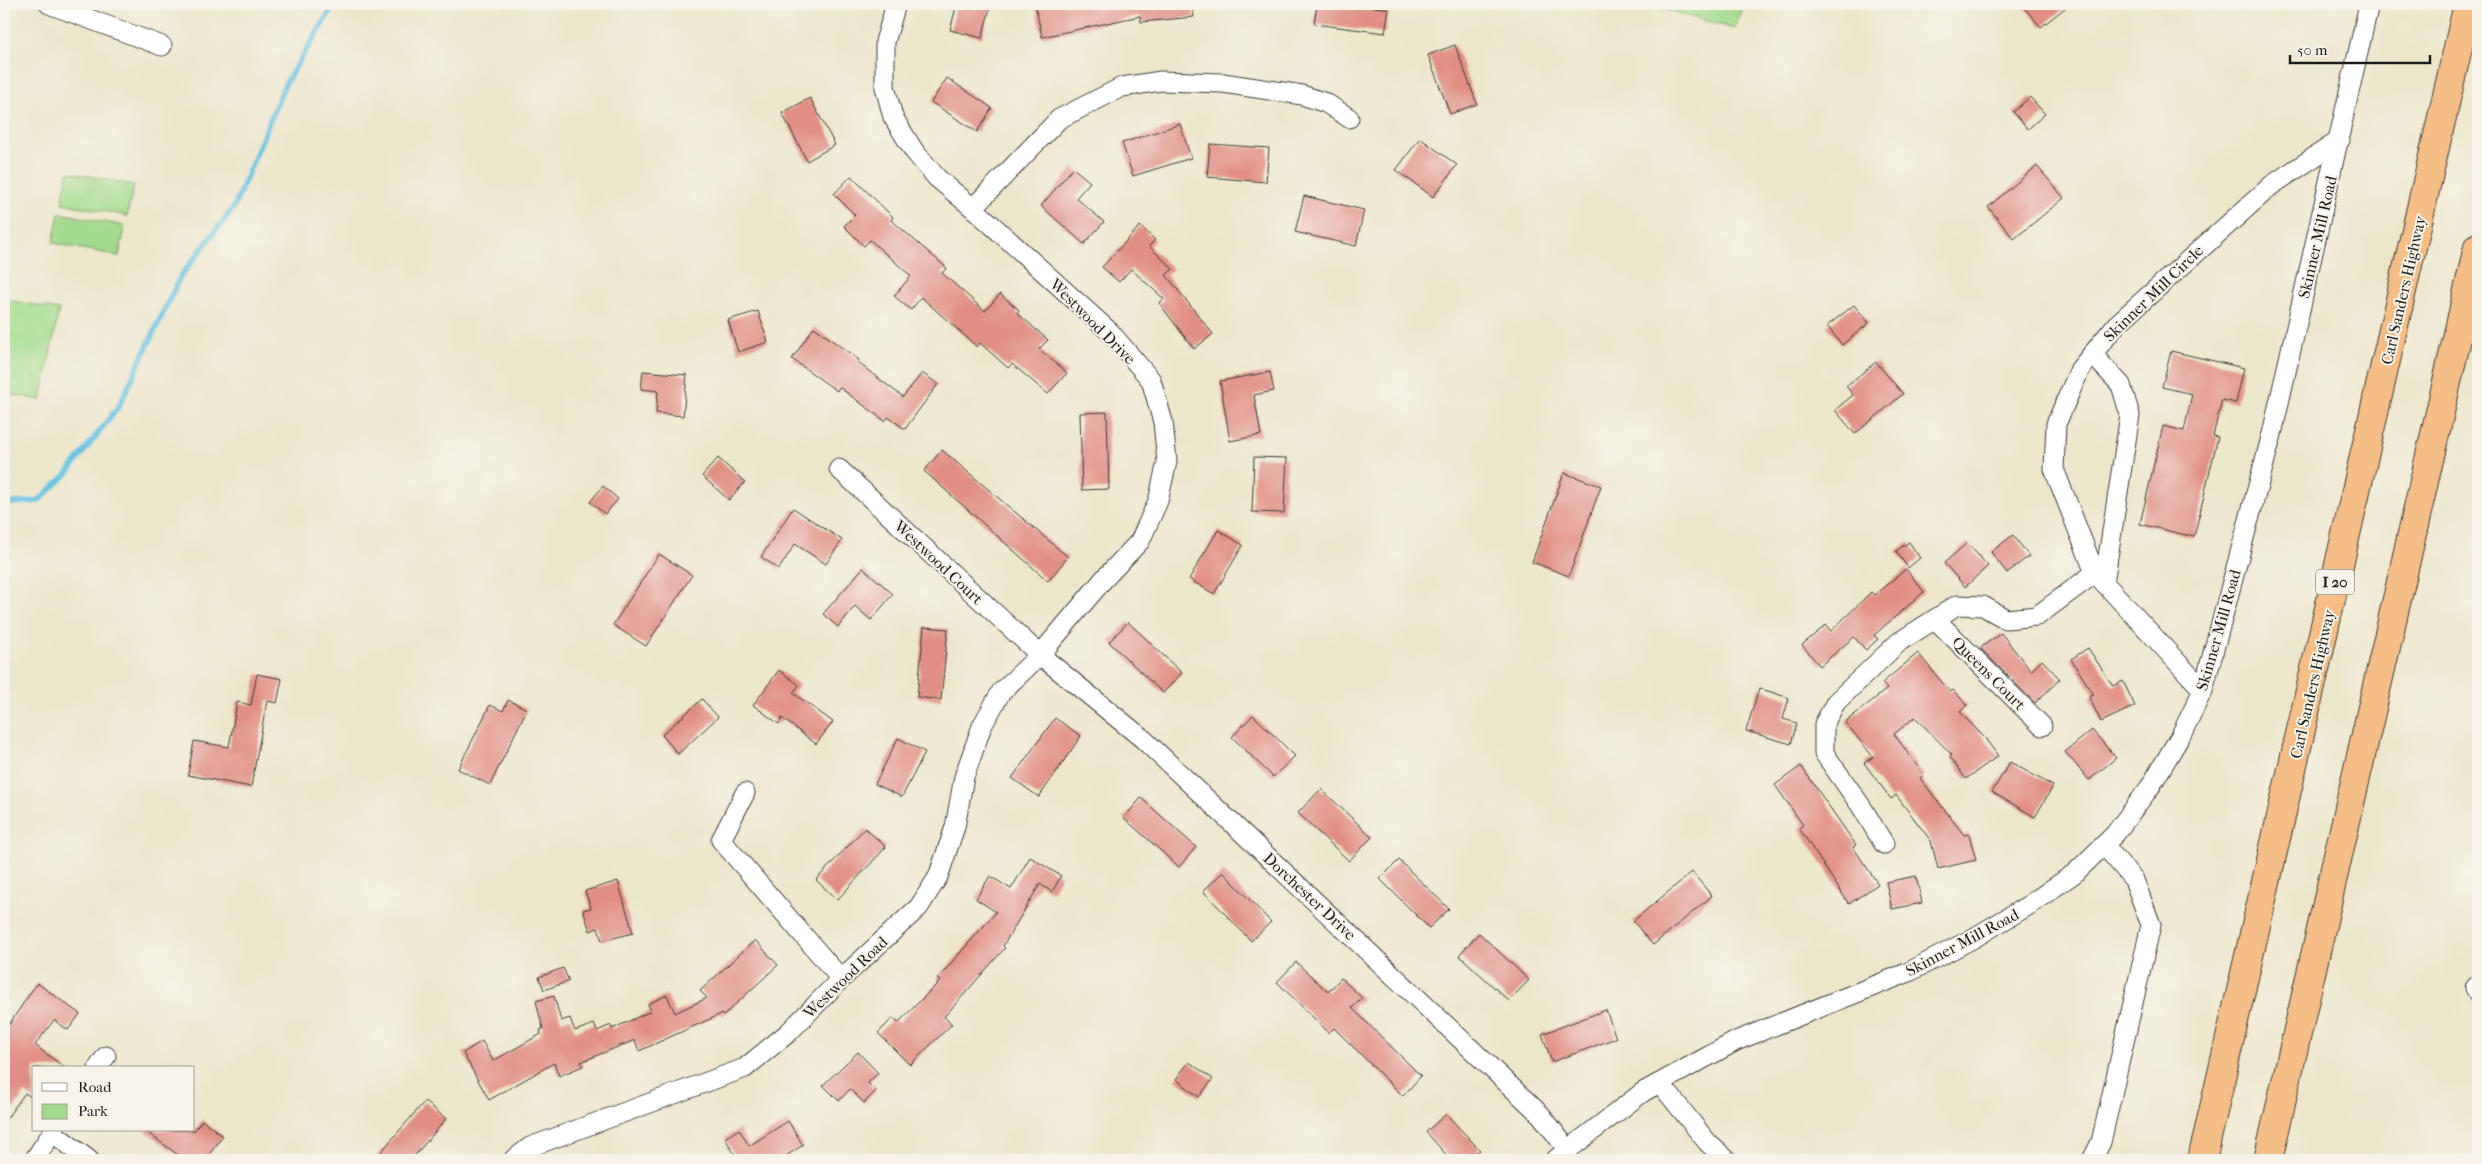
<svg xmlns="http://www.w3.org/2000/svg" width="2482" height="1164" font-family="'IM FELL French Canon',serif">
	<rect width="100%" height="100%" fill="#f7f3e8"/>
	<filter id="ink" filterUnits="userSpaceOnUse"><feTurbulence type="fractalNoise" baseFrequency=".02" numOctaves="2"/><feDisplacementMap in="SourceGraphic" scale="10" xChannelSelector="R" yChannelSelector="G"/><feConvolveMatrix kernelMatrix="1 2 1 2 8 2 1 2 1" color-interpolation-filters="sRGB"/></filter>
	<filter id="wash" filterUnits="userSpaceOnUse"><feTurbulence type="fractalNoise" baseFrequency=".0096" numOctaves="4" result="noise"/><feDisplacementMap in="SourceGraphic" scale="20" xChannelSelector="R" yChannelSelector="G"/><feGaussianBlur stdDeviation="1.12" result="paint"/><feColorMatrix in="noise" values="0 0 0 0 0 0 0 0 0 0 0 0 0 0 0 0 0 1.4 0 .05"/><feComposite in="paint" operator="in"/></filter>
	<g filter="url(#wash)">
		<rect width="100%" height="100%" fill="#ece7cb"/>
		<!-- green -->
		<g fill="#a2db8d" stroke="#5f7c54">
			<polygon points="1644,4 1743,4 1735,29"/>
			<polygon points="68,172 134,185 127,216 62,203"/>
			<polygon points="59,213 125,226 119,256 53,243"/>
			<polygon points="4,299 59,310 41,400 4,393"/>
		</g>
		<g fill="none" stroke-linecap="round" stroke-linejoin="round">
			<!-- stream -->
			<polyline stroke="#65c3e3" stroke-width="5.5" points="4,504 38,501 66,475 119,406 180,277 234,207 285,84 335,4"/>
		</g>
		<g id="blocks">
			<!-- building -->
			<g fill="#e18f86">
				<polygon points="957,4 991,4 982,38 950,30"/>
				<polygon points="1035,4 1192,4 1194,17 1141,22 1140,16 1042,37"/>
				<polygon points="1317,4 1355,4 1389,9 1385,33 1314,24"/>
				<polygon points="2021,4 2070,4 2041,27"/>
				<polygon points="1455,45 1477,104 1450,114 1428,55"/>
				<polygon points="947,78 992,108 977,132 931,102"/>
				<polygon points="2030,97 2045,114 2028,129 2013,112"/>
				<polygon points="810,98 835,145 807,161 782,113"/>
				<polygon points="1180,124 1191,158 1133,176 1122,143"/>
				<polygon points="1420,138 1457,165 1433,197 1396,170"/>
				<polygon points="1210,144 1269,148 1266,182 1207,177"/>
				<polygon points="2037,166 2064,198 2014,239 1988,207"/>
				<polygon points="1073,168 1090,182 1076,198 1104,222 1084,244 1041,206"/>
				<polygon points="851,176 893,217 891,220 947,268 942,273 985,311 1000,294 1019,310 1017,313 1048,340 1039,349 1067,373 1048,394 1012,364 1008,368 980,343 977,347 921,297 911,310 894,296 911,276 870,240 864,246 844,226 855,215 834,194"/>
				<polygon points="1304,196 1364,210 1356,246 1295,232"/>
				<polygon points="1140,226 1155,240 1149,246 1173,269 1166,275 1213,334 1194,349 1159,303 1164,299 1131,269 1119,282 1102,267"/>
				<polygon points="1854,305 1869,323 1842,345 1827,326"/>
				<polygon points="758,311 768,342 738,352 728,320"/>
				<polygon points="814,327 859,360 857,362 903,397 922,373 938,384 905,429 888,417 885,421 839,387 837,391 792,359"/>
				<polygon points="2171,351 2244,368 2236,403 2222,400 2213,436 2218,437 2194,537 2140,524 2163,426 2184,431 2192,394 2162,387"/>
				<polygon points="1876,362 1903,394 1855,434 1835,410 1853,395 1846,386"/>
				<polygon points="643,371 687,375 683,416 656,413 658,391 641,389"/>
				<polygon points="1270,372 1274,391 1254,395 1261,435 1230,441 1220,381"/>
				<polygon points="1107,412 1109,489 1082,490 1080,413"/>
				<polygon points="942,450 1068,557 1048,581 924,471"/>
				<polygon points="1254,457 1287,458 1284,513 1252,512"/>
				<polygon points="718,458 745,482 729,500 702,476"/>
				<polygon points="1564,473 1601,486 1569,576 1532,562"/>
				<polygon points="603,486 618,499 605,514 590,502"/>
				<polygon points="793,508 842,540 826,564 795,544 779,569 761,557"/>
				<polygon points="1218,530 1243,545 1214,594 1189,579"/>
				<polygon points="2013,535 2029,556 2007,573 1991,552"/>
				<polygon points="1909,542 1920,558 1908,568 1896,551"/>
				<polygon points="1967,543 1988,566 1965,587 1944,563"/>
				<polygon points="659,554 692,575 646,646 613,625"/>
				<polygon points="863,568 893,594 871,620 855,606 838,627 823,614"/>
				<polygon points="1906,569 1924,592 1874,635 1878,639 1866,650 1854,637 1820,666 1802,645 1826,625 1831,631 1871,592 1874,595"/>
				<polygon points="1128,622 1182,673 1163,693 1109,642"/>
				<polygon points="924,627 948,629 941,700 917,697"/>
				<polygon points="2001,633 2031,671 2042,660 2060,679 2035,703 1980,648"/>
				<polygon points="2088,648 2113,686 2123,681 2135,706 2101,722 2089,697 2094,695 2071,659"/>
				<polygon points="1918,653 1950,692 1953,690 1967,705 1960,712 1985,738 1998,756 1966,779 1950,757 1952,755 1915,717 1894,734 1924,775 1920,778 1964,835 1969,834 1976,860 1938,869 1931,841 1896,795 1891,799 1864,763 1873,757 1845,722 1887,689 1882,683"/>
				<polygon points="779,670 799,685 793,693 833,722 816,744 782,718 779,724 753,705"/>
				<polygon points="257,674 282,679 277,703 267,701 251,787 188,775 194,741 229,747 237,702 251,705"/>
				<polygon points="1759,688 1789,698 1783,719 1797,723 1791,744 1746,731"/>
				<polygon points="702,699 718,717 678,754 662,735"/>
				<polygon points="508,700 527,709 490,785 458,769 490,705 503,711"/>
				<polygon points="1253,715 1295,756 1273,777 1232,737"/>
				<polygon points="1055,718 1081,736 1039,797 1012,778"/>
				<polygon points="2092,730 2116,758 2089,780 2065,752"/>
				<polygon points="898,738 925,752 902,797 875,784"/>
				<polygon points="2010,762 2053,786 2035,817 1992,792"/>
				<polygon points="1801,766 1856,845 1853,847 1878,884 1849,904 1799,828 1803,825 1775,785"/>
				<polygon points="1321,789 1372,837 1349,861 1298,813"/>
				<polygon points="1141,798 1196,847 1179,867 1124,818"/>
				<polygon points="865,828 886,847 837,900 816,880"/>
				<polygon points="1030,857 1061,876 1052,892 1040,884 1003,946 1005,948 944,1017 952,1024 910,1065 878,1033 893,1018 898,1023 940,981 937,979 996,912 976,899 990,876 1011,889"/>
				<polygon points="1399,860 1449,909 1429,928 1380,879"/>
				<polygon points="1223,872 1271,922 1251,941 1203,891"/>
				<polygon points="1692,872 1712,896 1653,945 1633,921"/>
				<polygon points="1916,876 1922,903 1892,909 1886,882"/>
				<polygon points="618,881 633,933 602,941 598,928 590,931 583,910 591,908 585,891"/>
				<polygon points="1479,933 1529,980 1509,1001 1459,955"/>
				<polygon points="755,940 778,965 723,1016 721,1014 639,1051 635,1040 581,1062 583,1066 559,1076 554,1063 489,1100 463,1053 482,1041 493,1061 541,1034 540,1030 543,1029 536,1001 554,996 561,1021 570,1018 575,1031 594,1024 597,1031 611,1025 612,1029 651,1011 648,1004 667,995 675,1013 707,998 700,991"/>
				<polygon points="1296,962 1328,992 1341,978 1362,998 1352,1008 1421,1076 1403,1096 1334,1028 1329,1033 1277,982"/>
				<polygon points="563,968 569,981 544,990 539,977"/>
				<polygon points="37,983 80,1014 68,1030 54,1020 35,1045 65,1068 34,1068 34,1099 25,1093 4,1122 4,1032"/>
				<polygon points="1606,1010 1616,1038 1552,1062 1542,1034"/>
				<polygon points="858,1052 878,1073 868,1083 876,1091 864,1103 850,1089 839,1101 823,1085"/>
				<polygon points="1189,1062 1213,1079 1199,1097 1176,1079"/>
				<polygon points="425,1101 446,1119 411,1160 374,1160"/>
				<polygon points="1446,1114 1480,1150 1469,1160 1451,1160 1426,1132"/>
				<polygon points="202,1120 223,1136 205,1160 185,1160 144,1130 195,1130"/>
				<polygon points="788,1121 803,1145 780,1160 727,1160 735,1155 725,1138 739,1129 749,1146"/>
			</g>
		</g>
	</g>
	<g filter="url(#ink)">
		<use href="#blocks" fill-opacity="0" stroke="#3b3a36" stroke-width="1"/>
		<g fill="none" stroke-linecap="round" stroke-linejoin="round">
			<!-- minor casing -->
			<g stroke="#3b3a36" stroke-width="21">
				<g id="minor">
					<polyline points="49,4 162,46"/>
					<polyline points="973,208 1059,119 1122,87 1161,81 1223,83 1302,95 1326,103 1349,118"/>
					<polyline points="2092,354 2121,385 2130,415 2104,583"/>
					<polyline points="839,469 1040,655 1143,739 1541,1115 1567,1149"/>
					<polyline points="1935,619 2042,726"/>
					<polyline points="2203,690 2095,573 2054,469 2056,424 2080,369 2117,324 2272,185 2340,140"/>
					<polyline points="745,793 721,840 841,979"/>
					<polyline points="1884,844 1861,806 1824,753 1824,724 1836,702 1899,642 1957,605 1983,606 2006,619 2037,616 2095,573"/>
					<polyline points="2478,985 2475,988 2478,992"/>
					<polyline points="98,1068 106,1056"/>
					<polyline points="1660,1083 1708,1143 1727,1160"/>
					<polyline points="53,1133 89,1160"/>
					<polyline points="34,1160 54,1130"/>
					<polyline points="513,1160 530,1147 745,1068 789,1032 841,979 919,907 938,877 955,827 964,777 982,726 1001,692 1040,655 1103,580 1140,541 1158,501 1167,462 1163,422 1151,380 1110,332 973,208 937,178 914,151 893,117 885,87 885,42 896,4"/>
					<polyline points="1555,1160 1643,1092 1736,1041 1909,972 1972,939 2029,905 2075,873 2115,834 2150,787 2181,735 2203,690 2272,434 2369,4"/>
					<polyline points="2092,1160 2101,1142 2151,925 2134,880 2104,845"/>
				</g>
			</g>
			<!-- highway casing -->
			<g stroke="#3b3a36" stroke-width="30">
				<g id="highway">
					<polyline points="2202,1160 2468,4"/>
					<polyline points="2268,1160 2478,247"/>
				</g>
			</g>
			<!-- minor -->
			<use href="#minor" stroke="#fff" stroke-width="19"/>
			<!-- highway -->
			<use href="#highway" stroke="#f6be87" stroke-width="28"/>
		</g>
	</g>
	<g text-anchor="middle" stroke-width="4" stroke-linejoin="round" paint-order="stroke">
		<!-- shield labels -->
		<rect fill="#f7f3e8" stroke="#5e5c59" stroke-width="1" x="2316" y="569.5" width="38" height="25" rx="4"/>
		<g font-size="15" font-weight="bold" fill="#1c1c1c">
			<text x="2335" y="587">I 20</text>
		</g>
		<!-- street labels -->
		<g font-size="16" fill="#1c1c1c" stroke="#f7f3e8">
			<text transform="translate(2317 237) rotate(-77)" y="6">Skinner Mill Road</text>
			<text transform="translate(2403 290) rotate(-77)" y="6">Carl Sanders Highway</text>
			<text transform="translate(2153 293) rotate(-44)" y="6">Skinner Mill Circle</text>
			<text transform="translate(1093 321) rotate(45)" y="6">Westwood Drive</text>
			<text transform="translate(939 562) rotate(43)" y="6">Westwood Court</text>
			<text transform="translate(2218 630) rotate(-74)" y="6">Skinner Mill Road</text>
			<text transform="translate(1989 673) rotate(45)" y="6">Queens Court</text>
			<text transform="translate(2312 684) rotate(-77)" y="6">Carl Sanders Highway</text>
			<text transform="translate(1310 896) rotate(43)" y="6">Dorchester Drive</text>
			<text transform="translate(1962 942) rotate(-28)" y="6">Skinner Mill Road</text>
			<text transform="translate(845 977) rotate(-44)" y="6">Westwood Road</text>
		</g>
	</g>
	<!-- margin -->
	<rect width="2482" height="1164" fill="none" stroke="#f7f3e8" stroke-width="20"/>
	<!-- legend -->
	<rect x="32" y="1066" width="162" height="65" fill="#f7f3e8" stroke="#9f9d96"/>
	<rect x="42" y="1083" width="25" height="8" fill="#ffffff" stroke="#9f9d96"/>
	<text x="78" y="1092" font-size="15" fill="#1c1c1c">Road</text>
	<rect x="42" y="1104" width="25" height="15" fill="#a2db8d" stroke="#9f9d96"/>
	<text x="78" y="1116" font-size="15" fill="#1c1c1c">Park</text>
	<!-- scale -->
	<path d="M2290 55v8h140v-8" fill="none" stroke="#1c1c1c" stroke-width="2.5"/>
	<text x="2297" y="55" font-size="15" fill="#1c1c1c" stroke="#f7f3e8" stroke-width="4" paint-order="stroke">50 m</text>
</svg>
